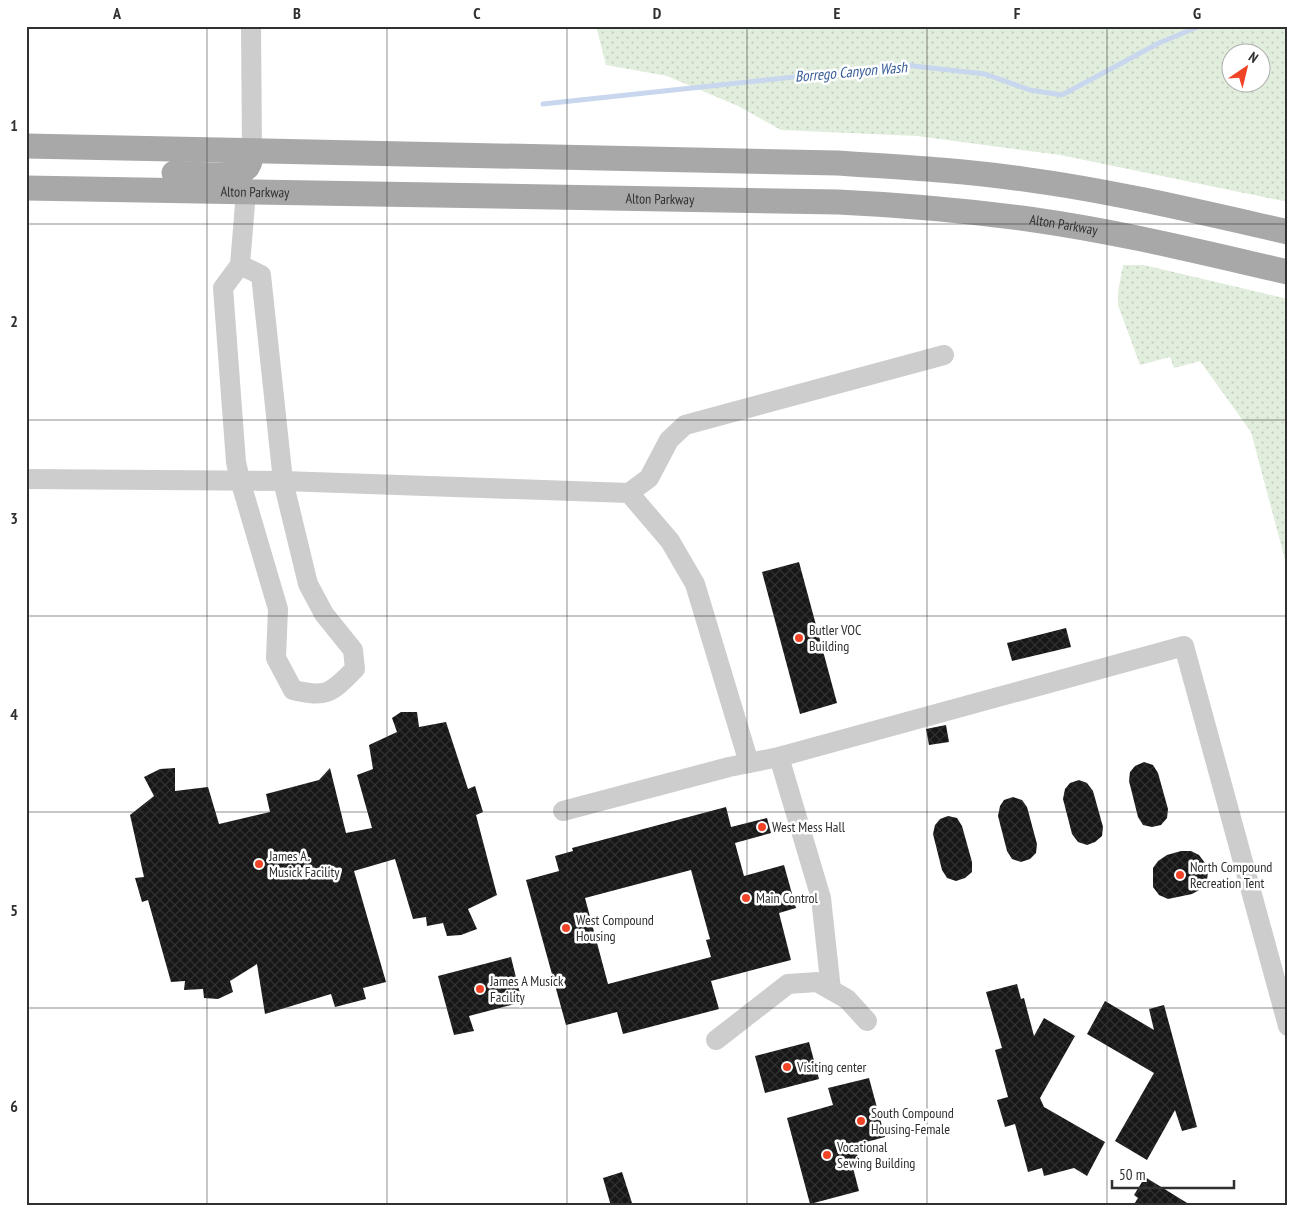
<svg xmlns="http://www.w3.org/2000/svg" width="1314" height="1232" font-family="'PT Sans Narrow',sans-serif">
	<defs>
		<pattern id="grass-dots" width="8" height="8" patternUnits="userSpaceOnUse" patternTransform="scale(1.25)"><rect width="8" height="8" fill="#e2eedd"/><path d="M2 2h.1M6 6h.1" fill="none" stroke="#c2ccbe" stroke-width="1.8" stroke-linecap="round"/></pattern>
		<pattern id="building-cross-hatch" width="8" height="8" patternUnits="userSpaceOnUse" patternTransform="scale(1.25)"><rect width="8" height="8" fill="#171717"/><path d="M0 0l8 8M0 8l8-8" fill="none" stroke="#303030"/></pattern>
	</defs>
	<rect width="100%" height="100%" fill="#fff"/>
	<!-- grass -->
	<g fill="url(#grass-dots)" fill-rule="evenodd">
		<path d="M596,26H1288V202L1060,155L917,136L781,130L738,106L667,76L606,65ZM1232,52H1262V82H1232Z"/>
		<polygon points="1123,265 1144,265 1288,299 1288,571 1251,432 1200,361 1174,368 1170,357 1140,365 1118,305 1118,292"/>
	</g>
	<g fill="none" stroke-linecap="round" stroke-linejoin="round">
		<!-- stream -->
		<polyline stroke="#c8d7ee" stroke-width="5" points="543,104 905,65 985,74 1030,90 1062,95 1159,43 1200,26"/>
	</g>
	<!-- building -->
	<g fill="url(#building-cross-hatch)" fill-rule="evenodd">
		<polygon points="799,562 837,703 800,714 762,572"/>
		<polygon points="1066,628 1071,647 1012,661 1007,643"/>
		<polygon points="401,712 417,712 419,727 446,722 468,789 475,786 483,812 476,815 497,895 468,909 477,929 461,935 447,936 443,923 427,926 426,917 413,919 395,859 354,871 386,982 363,988 366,999 335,1007 331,994 265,1014 257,964 230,981 233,992 218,999 204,998 203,989 184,990 185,981 171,982 148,900 142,902 135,878 144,877 130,815 154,796 144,777 160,769 175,768 175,791 208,787 219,824 270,812 266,794 319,780 330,768 346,833 372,828 357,775 373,769 369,745 397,732 392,718"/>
		<polygon points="946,725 949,742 929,745 926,729"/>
		<polygon points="1144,762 1153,765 1158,773 1168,809 1167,818 1161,825 1152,827 1143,825 1138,817 1129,781 1130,772 1135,766"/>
		<polygon points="1079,780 1087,783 1093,791 1103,827 1102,836 1095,842 1087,845 1078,842 1072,834 1063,799 1065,789 1070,783"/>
		<polygon points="1013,797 1022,800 1027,807 1037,844 1036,853 1030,859 1021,862 1012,859 1007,851 998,816 1000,806 1004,800"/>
		<path d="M726,807L731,827L767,818L771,833L735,843L744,876L784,865L796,908L779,913L791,960L711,981L719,1009L623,1034L617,1012L566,1025L526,880L559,871L555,856L573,851L572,848ZM691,870L710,939L706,940L711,957L608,984L585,898Z"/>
		<polygon points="948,816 957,818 962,826 972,862 972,872 965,878 956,881 947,878 942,870 933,834 935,825 940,819"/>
		<polygon points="1181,851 1191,851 1199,855 1205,863 1208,871 1207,881 1201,889 1192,894 1168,899 1159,895 1153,887 1153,868 1158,861 1167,855"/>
		<polygon points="511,957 522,1002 469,1016 474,1031 454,1035 438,976"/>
		<polygon points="1017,984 1021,999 1024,998 1034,1036 1044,1018 1075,1036 1040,1098 1044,1107 1105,1142 1087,1176 1074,1168 1044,1176 1042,1168 1028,1172 1015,1124 1005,1127 997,1100 1008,1097 995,1050 1002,1048 986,992"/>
		<polygon points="1105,1001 1154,1030 1149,1009 1164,1005 1197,1127 1182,1131 1175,1110 1147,1160 1115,1141 1154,1073 1087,1034"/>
		<polygon points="809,1042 819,1079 765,1093 755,1056"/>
		<polygon points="869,1078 885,1137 855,1145 859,1162 852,1164 859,1191 810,1204 787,1118 833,1105 828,1088"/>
		<polygon points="622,1172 633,1206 611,1206 603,1178"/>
		<polygon points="1145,1177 1192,1206 1133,1206 1138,1198 1134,1195"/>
	</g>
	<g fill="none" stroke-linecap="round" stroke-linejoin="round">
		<!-- minor -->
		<g stroke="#cdcdcd" stroke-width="20">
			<polyline points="251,26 252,151"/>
			<path d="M240,265L261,275L283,481L308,584L324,614L353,650L355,669C331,693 328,698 293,690L276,658L278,609L240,480L236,462L223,288L240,265L246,192"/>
			<polyline points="26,479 283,481 629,493 670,541 695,584 749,763"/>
			<polyline points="629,493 649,478 669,440 685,425 944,355"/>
			<polyline points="563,811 729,767 779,757"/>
			<polyline points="831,990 821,898 779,757 1184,646 1288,1026"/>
			<polyline points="716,1040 788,984 817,982 847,999 867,1021"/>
		</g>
		<!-- major -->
		<g stroke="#a8a8a8" stroke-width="25">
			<path d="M26,146L837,163C899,167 961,170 1023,179C1112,191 1200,212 1288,232"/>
			<path d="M174,173C190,174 229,178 242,171C250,168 251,158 252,151"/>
			<path id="s1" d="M26,188L838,202C904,205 970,211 1035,220C1120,232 1204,253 1288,272"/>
		</g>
	</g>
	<!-- grid -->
	<path fill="none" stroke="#303030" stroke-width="1" stroke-opacity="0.55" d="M207,26V1206M387,26V1206M567,26V1206M747,26V1206M927,26V1206M1107,26V1206M26,224H1288M26,420H1288M26,616H1288M26,812H1288M26,1008H1288"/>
	<!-- markers -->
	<g fill="#f14427" stroke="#fff" stroke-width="2">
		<circle cx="799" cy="638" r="5"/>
		<circle cx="762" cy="827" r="5"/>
		<circle cx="259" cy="864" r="5"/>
		<circle cx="1180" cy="875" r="5"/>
		<circle cx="746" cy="898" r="5"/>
		<circle cx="566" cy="928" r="5"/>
		<circle cx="480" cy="989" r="5"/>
		<circle cx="787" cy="1067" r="5"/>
		<circle cx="861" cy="1121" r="5"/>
		<circle cx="827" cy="1155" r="5"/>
	</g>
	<g text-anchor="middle" stroke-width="5" stroke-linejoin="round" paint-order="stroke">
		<!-- street labels -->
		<g font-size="14" fill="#303030" stroke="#fff">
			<text dy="5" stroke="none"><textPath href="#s1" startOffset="229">Alton Parkway</textPath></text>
			<text dy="5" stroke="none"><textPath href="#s1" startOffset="634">Alton Parkway</textPath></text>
			<text dy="5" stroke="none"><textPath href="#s1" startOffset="1039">Alton Parkway</textPath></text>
		</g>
		<!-- poi labels -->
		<g font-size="14" fill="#303030" stroke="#fff" text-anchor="start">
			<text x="809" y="635">Butler VOC<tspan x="809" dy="16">Building</tspan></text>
			<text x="772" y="832">West Mess Hall</text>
			<text x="269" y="861">James A.<tspan x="269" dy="16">Musick Facility</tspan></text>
			<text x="1190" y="872">North Compound<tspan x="1190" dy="16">Recreation Tent</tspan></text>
			<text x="756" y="903">Main Control</text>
			<text x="576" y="925">West Compound<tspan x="576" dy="16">Housing</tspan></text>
			<text x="490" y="986">James A Musick<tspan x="490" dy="16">Facility</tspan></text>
			<text x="797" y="1072">Visiting center</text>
			<text x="871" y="1118">South Compound<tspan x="871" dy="16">Housing-Female</tspan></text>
			<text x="837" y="1152">Vocational<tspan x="837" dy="16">Sewing Building</tspan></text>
		</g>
		<!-- water labels -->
		<g font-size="15" font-style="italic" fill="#375d98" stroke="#fff">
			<text transform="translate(851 72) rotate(-5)" y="5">Borrego Canyon Wash</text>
		</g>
	</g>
	<!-- border -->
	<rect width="1314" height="1232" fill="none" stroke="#ffffff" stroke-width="55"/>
	<!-- north arrow -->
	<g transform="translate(1246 68) rotate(35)"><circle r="24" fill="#ffffff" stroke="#acacac"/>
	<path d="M0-4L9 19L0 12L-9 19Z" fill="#f14427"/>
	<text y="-8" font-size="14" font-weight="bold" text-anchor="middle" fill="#303030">N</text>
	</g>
	<!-- scale -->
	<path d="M1112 1180v8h122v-8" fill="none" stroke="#303030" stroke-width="2.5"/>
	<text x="1119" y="1180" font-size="15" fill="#303030" stroke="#ffffff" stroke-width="4" paint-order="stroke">50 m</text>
	<rect x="28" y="28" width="1258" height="1176" fill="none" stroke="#303030" stroke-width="2"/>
	<g font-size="16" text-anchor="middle" font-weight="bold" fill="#303030">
		<text x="117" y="19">A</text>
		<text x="297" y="19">B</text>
		<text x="477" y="19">C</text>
		<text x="657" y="19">D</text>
		<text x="837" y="19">E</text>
		<text x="1017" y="19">F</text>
		<text x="1197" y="19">G</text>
		<text x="14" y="131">1</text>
		<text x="14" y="327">2</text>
		<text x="14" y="524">3</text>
		<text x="14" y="720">4</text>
		<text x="14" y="916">5</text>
		<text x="14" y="1112">6</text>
	</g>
</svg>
